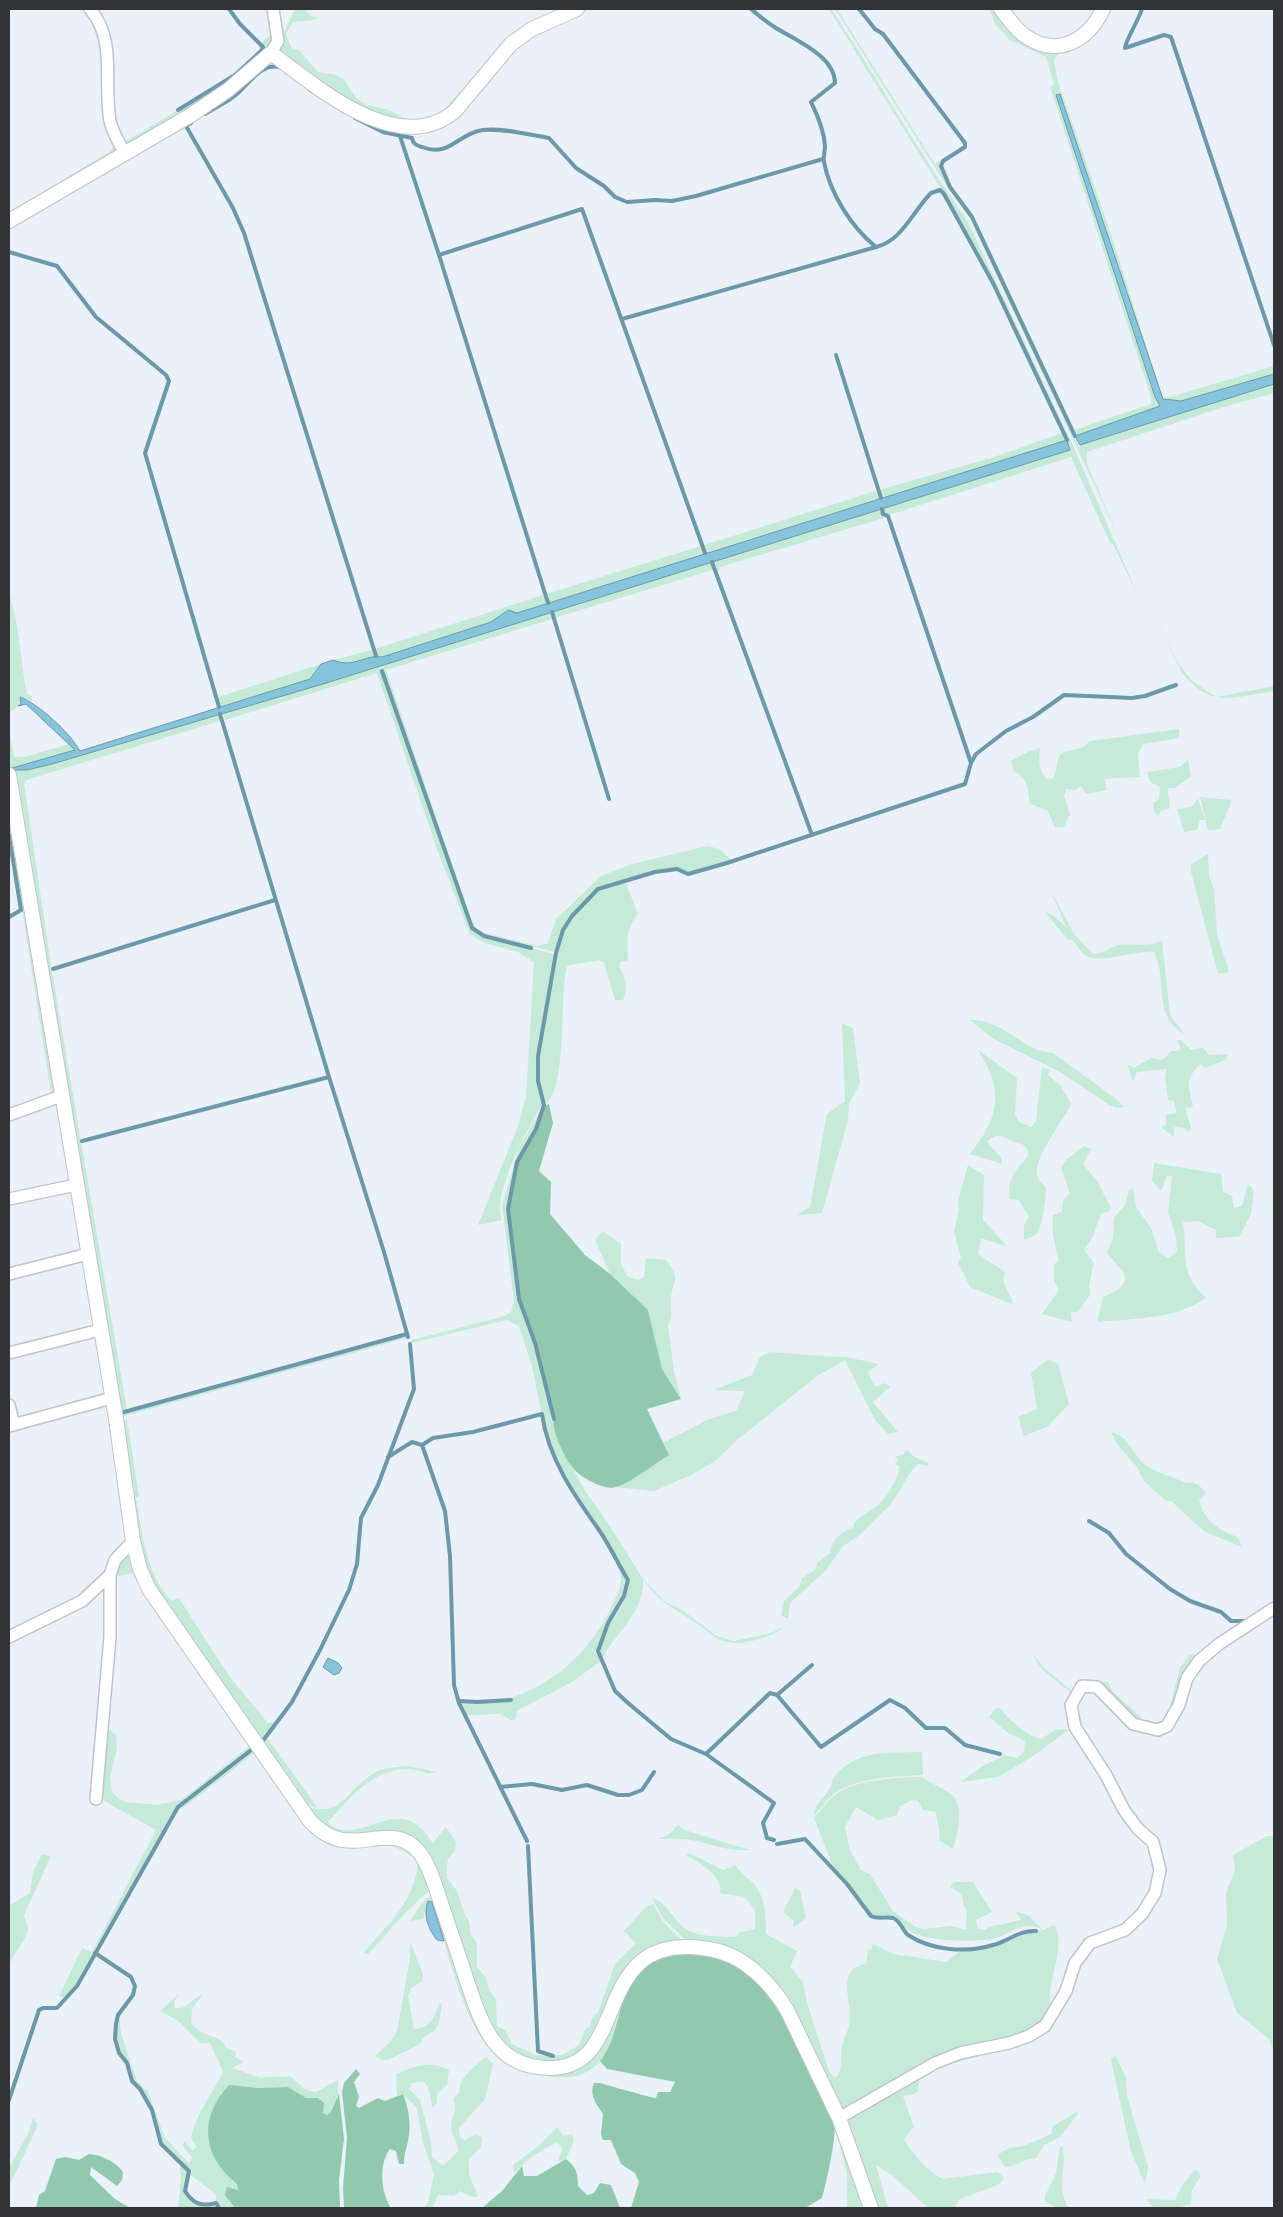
<svg xmlns="http://www.w3.org/2000/svg" width="1283" height="2217" font-family="'Asap Condensed',sans-serif">
	<rect width="100%" height="100%" fill="#ebf1f9"/>
	<!-- green -->
	<g fill="#c6ead8">
		<path d="M266,9H270L274,44L237,79L129,146C118,141 116,129 113,118L122,138L126,141L235,76L262,51L263,47L261,43L271,34Z"/>
		<polygon points="295,9 304,9 311,16 318,17 313,20 293,22 286,34 292,49 299,50 318,72 336,75 344,79 357,99 367,105 390,110 406,119 424,121 440,114 510,36 558,9 572,9 536,25 453,111 424,125 365,111 276,51 280,31 285,30"/>
		<path d="M829,9L832,10C878,79 918,152 967,220L1070,439L1138,595L1113,544L1110,543L1071,457L889,515L884,514L882,509L1070,450L1068,440L994,283L961,221Z"/>
		<path d="M835,9H837L935,164L942,160L939,164L949,187L971,218L1079,446L1274,384V393L1220,408L1087,452V464L1127,556L1177,661L1191,680L1216,697L1274,686V691C1233,697 1210,710 1181,671L970,218L946,185Z"/>
		<polygon points="990,9 998,9 1015,31 1064,49 1106,9 1111,9 1080,45 1069,51 1058,54 1054,61 1058,82 1109,228 1163,399 1274,366 1274,374 1181,401 1163,399 1060,95 1056,95 1155,397 1161,406 1077,435 1074,430 1151,404 1151,397 1053,96 1050,87 1054,84 1046,57 1010,40 995,24"/>
		<polygon points="114,145 117,150 9,218 9,212 111,151"/>
		<polygon points="1062,433 1066,441 882,498 879,490 994,457"/>
		<polygon points="876,491 879,499 707,552 704,545"/>
		<polygon points="881,509 883,515 887,517 720,567 717,573 717,567 713,562"/>
		<polygon points="701,546 703,554 549,603 546,594"/>
		<polygon points="712,562 715,569 555,618 553,612"/>
		<path d="M9,593C20,625 20,660 27,694L32,696V701L20,697L21,704L9,713Z"/>
		<polygon points="543,595 546,604 517,613 508,610 491,622 382,657 377,656 375,649"/>
		<path d="M550,613L552,619L386,670L470,917L476,928L484,933L538,946L548,943L556,919L601,876L629,865L707,846L720,849L732,861L688,873C673,866 660,870 644,874C630,878 614,881 600,888C578,899 562,930 555,952L479,933L473,928L469,918L381,671L472,929L484,937L554,954L537,1056V1080L543,1105L541,1106C528,1130 491,1194 502,1220L478,1225L518,1126L526,1097L534,962L518,952L485,943L470,935L437,849L377,673L225,720L223,713Z"/>
		<path d="M372,650L374,657C360,662 347,666 333,660Z"/>
		<polygon points="321,664 310,679 221,707 218,697"/>
		<polygon points="218,715 220,721 26,780 24,783 52,972 127,1410 122,1413 405,1335 407,1338 121,1417 10,772 9,728 14,757 24,757 69,744 72,744 75,750 13,768 14,771 52,764"/>
		<path d="M1179,729V738L1143,744L1138,754L1140,777L1104,779L1107,790L1086,794L1081,786L1074,790L1066,789L1064,796L1070,814L1064,827H1055L1047,810L1030,804C1028,791 1028,777 1014,772L1011,761L1028,752L1040,748C1039,759 1038,771 1047,779L1054,778L1059,756L1064,752L1082,748L1090,741Z"/>
		<path d="M1188,760L1191,777L1174,788H1168C1167,796 1171,801 1169,809L1161,811L1158,816L1154,811L1153,803L1159,799L1160,787L1150,782L1147,772L1180,767Z"/>
		<polygon points="9,797 56,1096 48,1098 51,1093 9,827"/>
		<polygon points="1200,797 1232,800 1220,829 1208,830"/>
		<polygon points="1198,798 1205,820 1200,820 1197,830 1184,832 1177,809 1192,807"/>
		<polygon points="1208,854 1209,876 1214,890 1217,934 1229,972 1218,974 1191,872 1191,864"/>
		<path d="M625,881L638,914C626,927 627,943 628,960L621,962L619,967C626,977 628,988 623,1000H615L604,963L599,960L567,966C559,993 568,1092 544,1105C543,1096 539,1087 539,1079C537,1054 544,1031 548,1007C556,951 561,899 625,881Z"/>
		<path d="M1050,889L1074,934L1093,954C1103,954 1110,947 1119,945C1133,943 1151,948 1162,940L1170,1015L1184,1034C1152,1017 1168,978 1154,952C1135,950 1102,963 1088,957C1082,954 1076,944 1072,939L1068,940L1045,912L1054,916L1066,927Z"/>
		<path d="M970,1020C1002,1018 1022,1051 1053,1053L1115,1098L1124,1107L1117,1108L1109,1105L1062,1073L992,1038Z"/>
		<polygon points="842,1023 853,1028 860,1083 849,1104 848,1120 822,1213 797,1215 810,1207 827,1114 845,1101"/>
		<path d="M1177,1040H1181L1191,1050L1203,1048L1209,1055L1228,1054L1225,1060L1205,1068L1200,1064C1184,1081 1189,1085 1193,1107L1185,1108L1191,1128L1189,1132L1184,1128L1174,1127V1137L1161,1127L1166,1124V1115L1177,1113L1174,1101L1168,1100L1165,1077L1167,1069L1137,1072L1133,1081L1127,1064L1134,1068L1151,1058L1162,1060L1172,1051H1179L1181,1048Z"/>
		<path d="M978,1050L1017,1078L1015,1114L1019,1122L1031,1127L1036,1121L1042,1067L1050,1070L1048,1075L1060,1085L1071,1104C1064,1121 1030,1160 1038,1178C1039,1181 1043,1184 1046,1187C1046,1198 1043,1229 1035,1235C1032,1238 1027,1238 1024,1240V1226L1029,1216L1018,1200L1010,1199C1006,1179 1016,1169 1029,1155C1027,1144 1022,1144 1012,1141C1001,1136 997,1132 987,1142L1001,1158L1002,1164L970,1154C1000,1117 1004,1090 978,1050Z"/>
		<path d="M543,1106L535,1128L517,1161L507,1209L518,1299L534,1343L554,1429L564,1453L587,1494L606,1520L643,1579L664,1601L682,1610L717,1636L734,1641L771,1633L786,1626C772,1637 742,1647 723,1641C713,1638 706,1629 698,1624C672,1607 663,1605 643,1580C645,1612 615,1633 602,1659C591,1629 631,1609 629,1580L601,1531L580,1505L554,1454L545,1430L532,1366L519,1326L507,1320L412,1343L411,1340L502,1317L511,1312L514,1302L502,1205L519,1148Z"/>
		<path d="M1084,1146L1091,1149L1083,1164L1097,1181L1111,1208L1108,1212L1101,1213L1093,1236L1084,1250L1094,1263L1089,1285L1090,1295L1078,1312H1071L1072,1322L1042,1314L1059,1290L1054,1281V1264L1059,1261C1055,1245 1051,1231 1053,1215L1062,1212L1063,1201L1070,1193L1061,1168L1066,1160Z"/>
		<path d="M1154,1163L1221,1174L1223,1192L1232,1196L1234,1208L1242,1206L1248,1184L1254,1190L1251,1214L1239,1237L1216,1238V1230L1198,1221L1183,1222C1188,1257 1178,1271 1206,1298C1174,1320 1135,1318 1097,1322L1103,1297L1118,1290L1125,1282L1124,1273L1107,1253L1113,1238L1114,1218L1125,1205L1129,1191L1133,1188L1136,1207L1151,1228L1159,1252L1168,1258L1177,1252L1176,1236L1168,1212L1172,1176H1167L1161,1191L1152,1181Z"/>
		<path d="M968,1165L984,1175L983,1220L1007,1246C998,1245 989,1239 981,1239L978,1254L1005,1272L1003,1281L1014,1305L970,1287L958,1263L961,1257L954,1232L959,1210L958,1201Z"/>
		<path d="M603,1231L621,1244V1263L627,1276L638,1280L644,1277L646,1258L666,1260C683,1282 671,1280 671,1301C670,1310 674,1316 668,1325L674,1371L681,1399L662,1369L648,1310L610,1274L595,1240Z"/>
		<polygon points="770,1352 851,1358 879,1364 868,1372 875,1387 885,1383 890,1387 873,1402 898,1432 888,1434 875,1420 845,1360 817,1376 737,1440 715,1461 691,1475 654,1491 616,1487 669,1455 663,1443 709,1419 736,1411 745,1391 713,1390 752,1375 760,1357"/>
		<polygon points="1048,1359 1058,1364 1069,1404 1047,1427 1024,1436 1018,1417 1037,1409 1031,1373"/>
		<path d="M127,1420L139,1496L136,1498C143,1535 145,1571 171,1601L179,1598L229,1676L268,1723L277,1722L261,1741L143,1569L122,1421Z"/>
		<path d="M1111,1432C1127,1435 1132,1452 1142,1462C1154,1474 1171,1475 1185,1483C1195,1480 1200,1486 1206,1493L1199,1500C1203,1519 1220,1532 1238,1537L1242,1547L1205,1532L1171,1501H1166L1144,1481L1137,1467L1116,1443Z"/>
		<path d="M907,1450L914,1457L929,1463L928,1466L918,1464L912,1470L891,1504L857,1537L843,1546L825,1571L790,1603L788,1619L781,1615L784,1601L799,1587L802,1578L816,1569L817,1563L830,1553C831,1540 840,1534 851,1528L853,1529L854,1523C861,1515 871,1511 879,1504C888,1496 899,1478 899,1466L895,1464L898,1460L895,1457L903,1455Z"/>
		<path d="M610,1551L627,1580L628,1586C618,1610 591,1635 601,1661L572,1682L517,1711L516,1718L512,1721L501,1714L466,1715L460,1702L475,1704L512,1701L511,1698C557,1682 590,1651 611,1608C615,1599 621,1589 621,1579C621,1570 614,1559 610,1551Z"/>
		<path d="M130,1554L315,1830L410,1848L433,1887L407,1911L368,1954L363,1953C387,1926 416,1900 418,1861C378,1827 357,1859 323,1841L257,1751L182,1809L179,1807L254,1747L177,1806L75,1985L66,1998L59,1996L82,1948L92,1952L156,1830L104,1801L101,1789L107,1727L116,1735L117,1748L110,1777L112,1792L120,1800L125,1802L157,1805L181,1800L251,1745L133,1573L114,1577C116,1567 119,1557 130,1554Z"/>
		<path d="M1033,1654L1043,1667L1072,1691L1083,1681L1108,1682L1112,1691L1140,1716L1143,1723C1153,1727 1160,1726 1167,1717L1180,1668L1189,1655L1198,1654L1201,1657C1195,1662 1188,1671 1185,1679C1178,1695 1175,1735 1148,1728C1121,1720 1111,1683 1083,1684L1073,1694C1060,1683 1038,1671 1033,1654Z"/>
		<path d="M996,1708H1000C1009,1720 1027,1736 1042,1739L1054,1730L1070,1729L1030,1758L998,1777L961,1782L981,1767L1005,1755L1017,1758L1024,1752L1025,1741L1008,1733L989,1717Z"/>
		<polygon points="268,1739 318,1808 300,1802 262,1745"/>
		<path d="M922,1752L923,1775C900,1776 854,1778 835,1793C827,1799 820,1809 814,1816C814,1804 823,1799 829,1790C832,1785 831,1780 835,1776C857,1749 891,1753 922,1752Z"/>
		<path d="M409,1766L437,1772L427,1774C421,1770 416,1770 409,1769C373,1768 350,1798 328,1822C348,1845 384,1812 407,1820C419,1823 426,1834 433,1843L446,1827L456,1842L455,1851L448,1859L447,1866V1878L457,1891L465,1915L469,1921L471,1935L477,1942V1967L486,1978L489,1990L496,1999L497,2026L505,2030L512,2044L536,2055L556,2057L554,2055H562L579,2045L585,2030L590,2026L593,2016L598,2012L615,1964L636,1943L624,1931L646,1907L653,1904L662,1920L683,1942L662,1946L592,2043L561,2065L525,2061L494,2038L420,1849L337,1836L302,1806C344,1818 342,1794 371,1775C383,1767 396,1767 409,1766Z"/>
		<path d="M922,1777C930,1783 951,1792 955,1798C964,1812 957,1835 953,1849L939,1840C941,1831 937,1822 936,1812L923,1810L918,1801L912,1800L900,1806L897,1815L878,1820L856,1807L845,1827L849,1847L857,1863L861,1870L870,1874L893,1911L916,1927L924,1929L951,1926L966,1930L967,1910C958,1899 970,1897 950,1887L954,1882H973L992,1912L976,1920L978,1929L985,1930L989,1927L1021,1920L1015,1911L1028,1915L1043,1930L1055,1925C1067,1953 1044,1982 1051,2011L1028,2032L964,2050L843,2111L766,1976L688,1942L663,1918L652,1898C667,1902 673,1920 686,1929C700,1938 721,1936 736,1937L740,1932L755,1929V1910L745,1897L720,1893C724,1877 699,1861 686,1856L689,1853L723,1870L735,1865C741,1873 744,1875 751,1881C765,1892 766,1917 766,1934L797,1951L790,1967L803,1982L807,2003L829,2071L834,2077H837C843,2067 840,2058 842,2047C844,2037 851,2026 850,2016C850,1998 837,1968 866,1964L868,1950H871L873,1944L894,1954L946,1962L960,1951C984,1955 1002,1939 1023,1932C1029,1931 1035,1932 1042,1930C1023,1917 1009,1937 991,1939C972,1942 927,1941 911,1932C905,1928 899,1921 893,1917L876,1918L872,1915L834,1869L814,1818C821,1810 827,1801 835,1795C852,1780 900,1777 922,1777Z"/>
		<path d="M678,1825L685,1830L750,1850C727,1851 718,1846 697,1841C684,1838 671,1838 658,1839L667,1836Z"/>
		<polygon points="1267,1836 1274,1836 1274,2053 1269,2039 1237,2013 1217,1959 1227,1925 1226,1892 1235,1871 1233,1855"/>
		<polygon points="42,1854 51,1856 24,1915 28,1929 26,1936 9,1964 9,1906 30,1893 33,1872"/>
		<polygon points="795,1888 800,1891 806,1918 794,1927 793,1920 783,1912"/>
		<path d="M429,1897L433,1898L496,2052L572,2069L621,1993L712,1953L770,1991L835,2119L868,2208H847V2173L834,2124L622,1999C611,2052 601,2089 536,2074C518,2070 502,2065 490,2050C459,2012 448,1948 432,1902L426,1908L423,1919L410,1921L424,1900Z"/>
		<path d="M410,1942L423,1974L422,1981L411,1988L408,1996L414,2029C430,2028 435,2017 439,2004L442,2003L439,2023L434,2031L423,2038L420,2044L388,2060H382L375,2056L392,2040L397,2031L410,1958Z"/>
		<path d="M1073,1987L1059,2016L1048,2029L1029,2042L943,2066L919,2079L918,2091L913,2095L903,2096L914,2127L904,2139C910,2152 930,2173 943,2179L998,2172L1004,2178L1000,2184L960,2199L955,2206L956,2208H928L893,2176L876,2165L888,2208H875L847,2119L934,2067L960,2057L1030,2037Z"/>
		<path d="M179,1994L174,2002L175,2008C188,2010 192,1998 203,1994L192,2009L191,2023C202,2037 212,2033 224,2043L225,2047L236,2052L235,2057L243,2062L233,2068L260,2078L290,2076L306,2090L316,2092L338,2080C339,2092 339,2108 327,2115L322,2113L319,2098H306L288,2087L259,2088L229,2085L208,2140C213,2159 222,2172 237,2184L238,2190L232,2205L235,2208H221L216,2202V2194L189,2174L190,2171L161,2144L152,2110L140,2088L132,2080L131,2070L119,2052L116,2039L119,2015L121,2033L137,2081L148,2092L165,2138L189,2163L192,2158L182,2145L185,2141L193,2151L196,2146L191,2138C196,2112 213,2094 223,2071L210,2043H201L177,2020L160,2011Z"/>
		<polygon points="1115,2055 1126,2077 1127,2096 1148,2167 1145,2184 1131,2152 1111,2060"/>
		<path d="M486,2057L493,2064L485,2099L459,2128L460,2137L465,2140L475,2135L482,2137L481,2147L469,2159V2174L478,2197H471L460,2191L454,2196L438,2195L432,2208H423L428,2203L434,2174L423,2143L417,2108L403,2094L397,2096L396,2074C414,2066 430,2060 449,2070L447,2085L437,2093V2102L433,2109L428,2087L424,2082L411,2083L409,2089L420,2100L431,2142L432,2157L443,2166L458,2151C458,2142 452,2136 451,2127C451,2115 459,2112 453,2098L459,2093C459,2077 474,2067 486,2057Z"/>
		<path d="M1076,2112L1078,2114L1060,2137L1044,2145L1036,2158C1025,2158 1016,2167 1005,2167L997,2155L1009,2148L1023,2146L1052,2134V2127Z"/>
		<polygon points="33,2118 37,2123 36,2129 9,2187 9,2168 28,2134"/>
		<polygon points="557,2127 563,2136 572,2134 574,2141 566,2159 558,2161 562,2150 561,2145 556,2143 532,2156 514,2173 513,2165 541,2144"/>
		<path d="M1060,2146L1063,2147C1066,2171 1057,2185 1068,2208H1057L1045,2201V2196L1056,2173Z"/>
		<path d="M180,2165L188,2171C181,2193 189,2211 216,2204L219,2208H178L181,2178Z"/>
		<polygon points="1196,2169 1201,2176 1192,2190 1191,2204 1174,2208 1154,2208 1146,2199 1175,2200 1182,2185"/>
	</g>
	<!-- forest -->
	<g fill="#90c9ae">
		<path d="M549,1104L553,1123L539,1171L551,1182L550,1214L585,1255L610,1274L648,1310L662,1369L681,1399L647,1409L669,1455C656,1463 630,1483 616,1487C604,1491 580,1477 572,1467C565,1459 550,1427 554,1419L536,1343L520,1299L509,1209L518,1162L537,1129L544,1106Z"/>
		<path d="M678,1954C758,1953 776,2003 806,2065C815,2083 829,2103 834,2123C837,2136 826,2184 822,2198L805,2208H631L639,2182L635,2173L621,2164L611,2140H603L601,2134L603,2114C596,2103 589,2096 594,2083H600C607,2085 652,2098 656,2098L658,2092H670L675,2082L607,2069L600,2061C625,2030 614,1979 656,1959C662,1956 671,1955 678,1954Z"/>
		<path d="M356,2069L360,2074L354,2082L359,2097L356,2106L359,2108L378,2098L385,2101L403,2094C408,2106 411,2123 409,2135C408,2145 404,2151 404,2164H399L396,2151L390,2149C378,2165 381,2192 391,2208H344L343,2188L347,2138L342,2092L344,2083Z"/>
		<path d="M229,2085L259,2088L288,2087L306,2098H318L324,2103L323,2113L327,2115L331,2112L339,2094L344,2139L339,2180L340,2208H235L225,2195L227,2187L238,2190L237,2184C202,2157 198,2118 229,2085Z"/>
		<path d="M89,2154C102,2155 116,2162 123,2172L122,2180L117,2186L91,2167L90,2175L115,2199L130,2208H36L39,2195L45,2191L56,2159L65,2157L79,2160Z"/>
		<path d="M566,2159C576,2167 578,2173 578,2186L587,2195L594,2193L600,2183L611,2185L620,2208H482L502,2191L522,2166L524,2176H537Z"/>
	</g>
	<!-- water -->
	<g fill="#86c4db" stroke="#6c98aa">
		<polygon points="1060,94 1163,399 1181,401 1274,374 1274,384 1080,445 1075,436 1160,406 1155,397 1056,95"/>
		<path d="M1067,440L1070,450L323,684L52,764L27,770H13L12,768L75,750L26,704L18,706L21,704L20,697C39,704 70,733 80,751L310,679L321,664L333,660C355,669 364,654 382,657L491,622L508,610L517,613Z"/>
		<polygon points="328,1658 338,1663 342,1668 339,1673 334,1675 323,1667"/>
		<path d="M428,1901L432,1902L444,1941L437,1940C428,1929 423,1915 428,1901Z"/>
	</g>
	<g fill="none" stroke-linecap="round" stroke-linejoin="round">
		<!-- stream -->
		<g stroke="#6c98aa" stroke-width="4">
			<path d="M751,9C758,15 765,21 773,26C792,39 835,55 835,83L811,102C818,116 824,131 825,146C825,152 823,157 824,162C830,193 851,227 876,247C902,241 913,211 931,193L940,190L944,194L993,283L1067,440"/>
			<polyline points="859,9 875,29 883,34 965,143 965,147 943,161 941,166 950,187 972,217 1075,436"/>
			<path d="M1142,9C1139,19 1125,42 1125,48L1164,35L1171,37L1274,345"/>
			<polyline points="309,89 345,112"/>
			<polyline points="178,110 235,75 261,51 263,47 240,24 229,9"/>
			<path d="M205,114C216,107 230,101 239,92C251,81 263,61 282,68"/>
			<path d="M355,118L383,132L412,138C413,144 416,145 422,147C450,158 458,133 483,130C503,128 525,134 544,137L549,138L576,168L604,186L615,197L627,202L655,200L672,201L696,196L823,159"/>
			<polyline points="191,123 186,126 233,208 244,233 376,656"/>
			<polyline points="400,136 439,255 548,603"/>
			<polyline points="9,252 57,266 96,317 166,375 169,381 145,453 219,707"/>
			<polyline points="439,255 582,209 705,553"/>
			<polyline points="622,319 876,247"/>
			<polyline points="836,355 881,498"/>
			<polyline points="882,509 883,514 888,516 971,763"/>
			<polyline points="712,562 812,835"/>
			<polyline points="552,612 609,799"/>
			<polyline points="382,671 472,928 484,936 531,948"/>
			<polyline points="220,714 329,1077 384,1252 408,1337"/>
			<polyline points="9,835 21,910 9,917"/>
			<polyline points="53,969 275,900"/>
			<polyline points="82,1141 329,1077"/>
			<polyline points="124,1412 407,1334"/>
			<polyline points="554,1419 535,1343 519,1299 508,1209 517,1162 536,1129 544,1105 538,1081 538,1056 556,953 563,930 572,916 598,889 655,872 677,869 688,874 727,863 965,784 971,763 976,754 1006,731 1033,717 1064,695 1132,698 1145,696 1176,685"/>
			<polyline points="422,1445 445,1511 450,1556 454,1685 459,1703 527,1841"/>
			<path d="M388,1457L412,1442L422,1445L433,1438L473,1432L542,1414C548,1458 574,1495 599,1530C610,1546 618,1564 628,1580L624,1596L608,1623L598,1651L615,1691L628,1703L671,1739L706,1754L774,1803L763,1823L767,1838L774,1840"/>
			<polyline points="1089,1521 1109,1533 1126,1554 1170,1589 1190,1601 1221,1612 1231,1621 1247,1621"/>
			<polyline points="777,1695 812,1665"/>
			<polyline points="459,1701 477,1702 511,1700"/>
			<polyline points="262,1742 292,1702 320,1650 349,1590 357,1564 361,1518 378,1485 414,1389 410,1344"/>
			<polyline points="706,1754 770,1693 777,1695 821,1747 890,1700 905,1708 926,1728 945,1728 965,1745 1000,1754"/>
			<polyline points="500,1787 532,1784 562,1790 587,1785 618,1795 629,1795 642,1790 654,1772"/>
			<path d="M777,1844L805,1839L847,1884L871,1916C879,1920 886,1916 893,1918C901,1921 902,1930 908,1935C932,1951 967,1953 993,1945C1009,1941 1019,1930 1036,1931"/>
			<polyline points="528,1846 538,2051 553,2056"/>
			<path d="M95,1953L131,1977L135,1986L133,1995L118,2015L116,2024L115,2039L119,2053L127,2063L132,2081L140,2089L152,2110L161,2144L189,2171L185,2191C193,2204 202,2207 216,2203L219,2208"/>
			<polyline points="9,2100 39,2010 43,2008 57,2008 77,1986 178,1807 255,1747"/>
		</g>
		<!-- minor casing -->
		<g stroke="#bec4cc" stroke-width="14">
			<g id="minor">
				<path d="M90,9C117,40 103,83 110,121C112,132 120,143 124,153"/>
				<polyline points="271,53 278,41 273,9"/>
				<polyline points="9,1115 61,1096"/>
				<polyline points="9,1199 76,1185"/>
				<polyline points="9,1274 88,1254"/>
				<polyline points="9,1353 100,1330"/>
				<polyline points="9,1405 14,1425"/>
				<polyline points="9,1426 112,1398"/>
				<polyline points="9,1637 82,1601 110,1575"/>
				<polyline points="96,1799 110,1637 110,1575 115,1560 133,1541"/>
				<polyline points="839,2118 935,2063 960,2053 1009,2043 1029,2036 1045,2026 1066,1991 1075,1963 1090,1943 1125,1930 1142,1914 1155,1893 1160,1870 1153,1842 1138,1829 1124,1810 1106,1775 1075,1727 1071,1705 1082,1686 1097,1687 1133,1724 1158,1730 1167,1726 1179,1705 1187,1678 1199,1661 1219,1644 1274,1608"/>
			</g>
		</g>
		<!-- tertiary casing -->
		<g stroke="#bec4cc" stroke-width="16">
			<g id="tertiary">
				<path d="M1001,9C1008,18 1015,28 1024,35C1056,59 1088,41 1103,9"/>
				<path d="M9,221L191,115L228,90L271,53C316,86 398,159 455,111L511,44L532,29L577,9"/>
				<path d="M9,775L116,1419L133,1541L140,1569L149,1589L310,1821C318,1829 326,1836 338,1839C366,1847 396,1824 419,1852C429,1864 434,1883 439,1897C447,1922 456,1947 464,1972C480,2019 492,2070 553,2068C633,2065 588,1929 709,1949C743,1954 770,1982 787,2010L839,2118L871,2208"/>
			</g>
		</g>
		<!-- minor -->
		<use href="#minor" stroke="#fff" stroke-width="11"/>
		<!-- tertiary -->
		<use href="#tertiary" stroke="#fff" stroke-width="14"/>
	</g>
	<!-- border -->
	<rect width="1283" height="2217" fill="none" stroke="#313336" stroke-width="20"/>
</svg>
